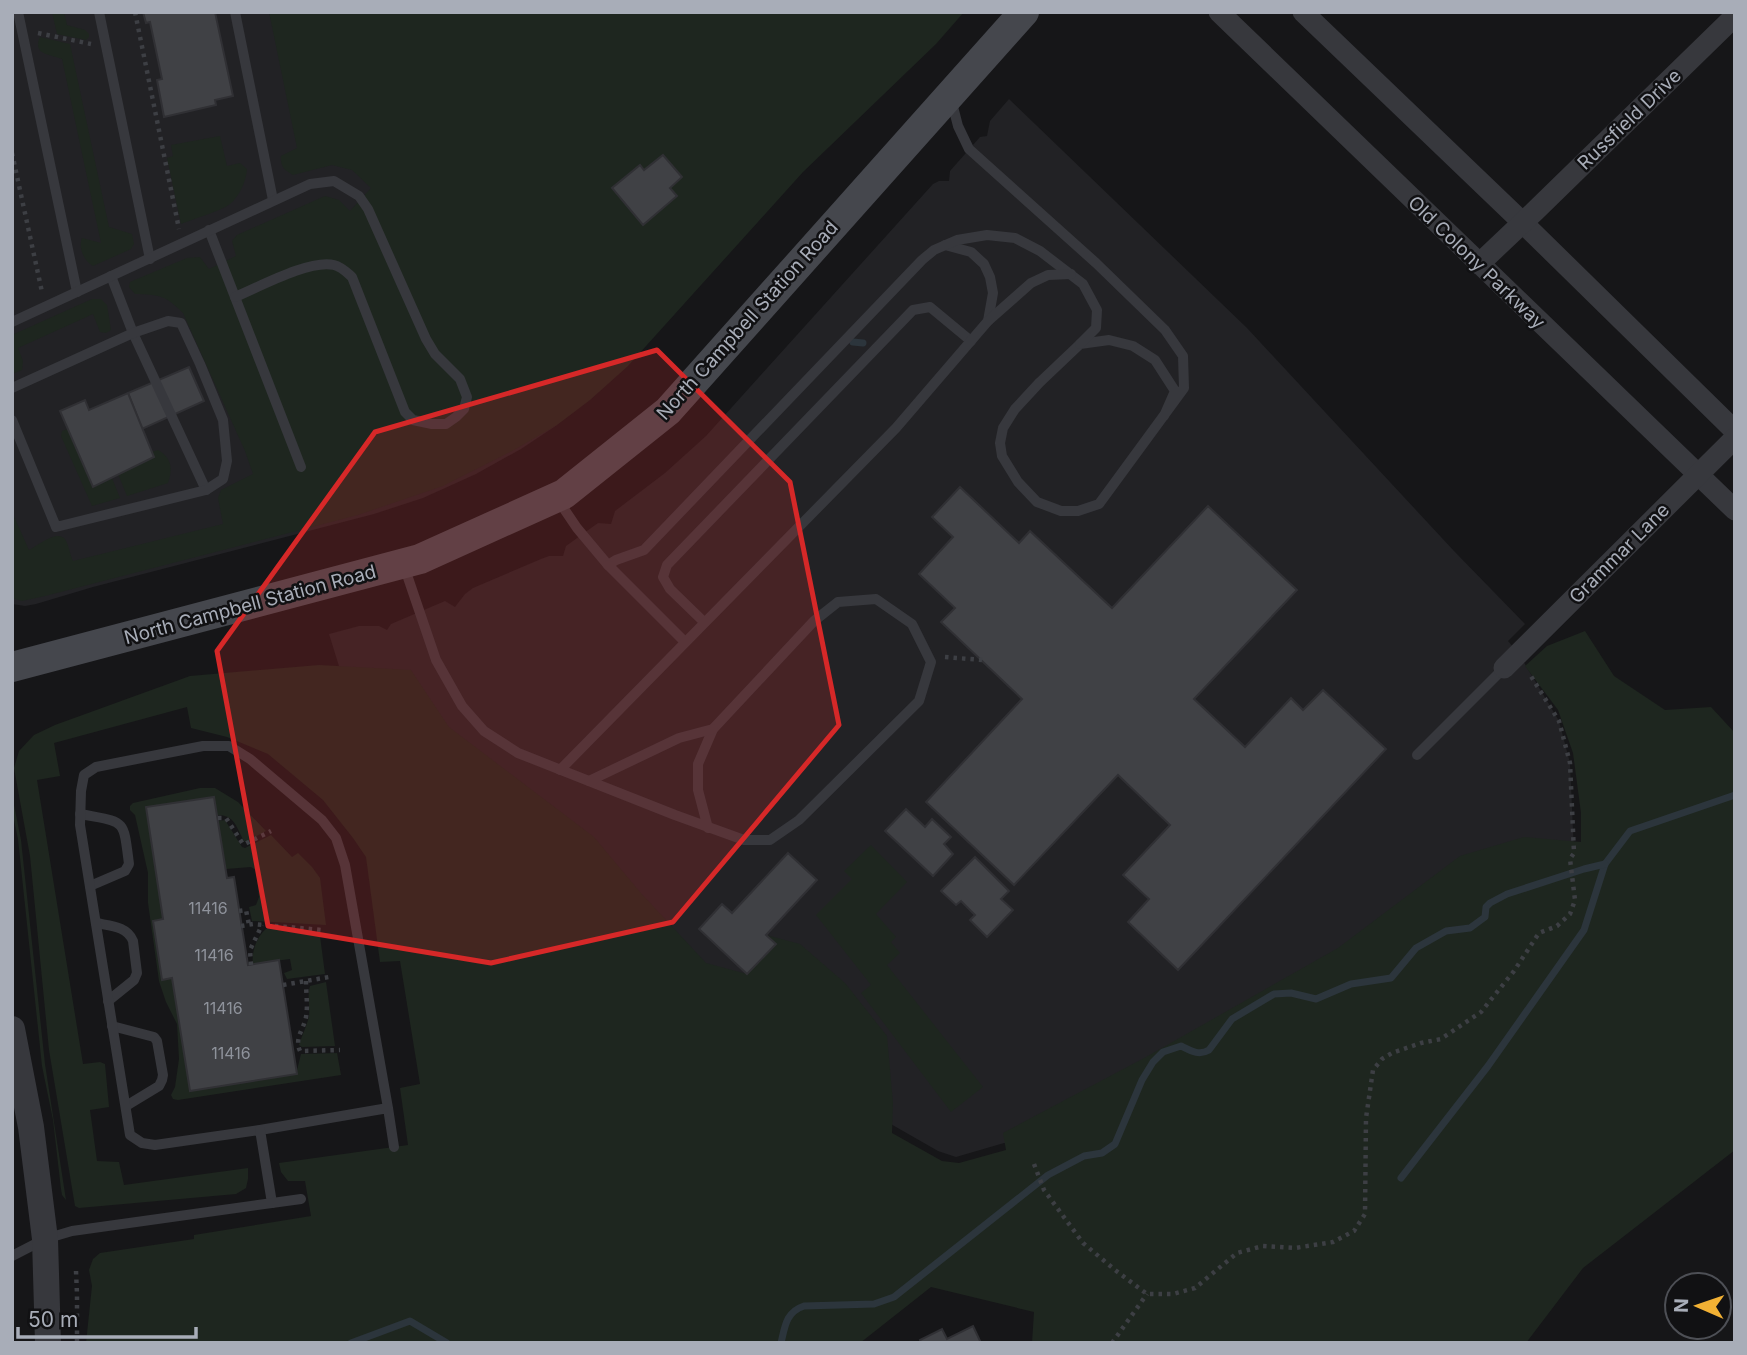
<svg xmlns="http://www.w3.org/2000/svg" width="1747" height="1355" font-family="Inter,sans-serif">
	<rect width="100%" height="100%" fill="#161618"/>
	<!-- built -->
	<g fill="#222225">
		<polygon points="12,12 269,12 274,31 557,425 521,449 476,474 423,498 374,514 93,587 36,604 25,606 12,604"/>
		<polygon points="1009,99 1247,328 1454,551 1525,624 1508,641 1519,654 1559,721 1570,763 1574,853 1019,1143 1004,1143 956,1157 938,1151 868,1111 375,782 329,634 359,626 379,626 387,630 391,624 445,601 455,607 465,594 473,588 541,559 549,556 563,556 566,546 598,523 611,524 615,511 665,473 706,436 933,184 939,181 949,181 950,171 980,137 987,136 990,121"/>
	</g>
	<!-- green -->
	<g fill="#1e261f">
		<polygon points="52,12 64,12 67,25 85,30 89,34 89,37 86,40 57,34"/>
		<path d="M269,12H964L936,44L803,172L628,366L590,400L557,425L514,450L443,486L358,515L45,596L22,601L12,598V512L29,550C37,546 57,529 65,539C69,545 70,555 73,561L223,524L218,498L221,490L253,474L245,451L183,313C165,295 160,295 135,294L129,287L130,282L187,258L200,257L209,269L236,256L232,241L237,235L325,196L339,200L350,211L371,188L352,170L332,165L293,175C284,170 280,166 281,156L297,148Z"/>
		<path d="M40,37L70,44L109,227L132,234L134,244L131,249L93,266C84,261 78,248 82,238L101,243L62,59C50,54 32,55 40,37Z"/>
		<path d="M220,136L227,166L240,163L247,169C246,181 240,196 230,204C221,211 193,219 181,224L167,158L173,156L171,145Z"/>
		<polygon points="92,299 101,299 107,305 111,330 106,333 100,332 93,314 18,348 23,361 22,370 12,374 12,335"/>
		<polygon points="68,429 93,486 112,478 120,498 92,506 61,436 62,431"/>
		<path d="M158,450C172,458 173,469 168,483L127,496L118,474L154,457L152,452Z"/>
		<polygon points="1585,631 1614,676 1665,710 1711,707 1735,733 1735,1150 1583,1268 1526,1343 1032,1343 1034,1312 931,1287 860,1343 86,1343 92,1286 89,1270 93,1259 100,1253 194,1239 194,1235 311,1216 305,1181 288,1181 281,1172 279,1163 408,1145 400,1088 420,1084 400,961 380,962 366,857 353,838 323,800 268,754 227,737 191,728 187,707 54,743 60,776 37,780 83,1064 100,1062 105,1064 109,1107 90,1110 97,1161 119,1162 124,1185 248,1168 248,1179 246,1188 236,1194 79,1208 75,1206 49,1050 30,856 14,768 19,751 34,735 55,725 190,676 319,665 411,670 449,727 594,837 640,892 706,963 747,974 775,944 766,935 800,944 845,983 887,1036 893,1103 892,1133 942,1161 959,1163 1006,1150 1003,1133 1146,1057 1338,948 1460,856 1524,837 1581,842 1581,813 1573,753 1558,710 1525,666 1547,646"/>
		<path d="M200,788H215L238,802L266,831L246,842L244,841C236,827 235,815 217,815L214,797L146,808L163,919L153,921L162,979L172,978L190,1091L296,1074L301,1054L337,1053L341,1075L178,1100L173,1099L171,1095L175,1087L179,1059L177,1024L166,1002L159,981L148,903V873L135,815L130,810V806L133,803Z"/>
		<polygon points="12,795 21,840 45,1064 66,1200 62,1195 61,1189 53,1120 42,1066 18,839 12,811"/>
		<polygon points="225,820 242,847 245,848 271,835 292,857 298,853 312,867 320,878 326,925 252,921 249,907 256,905 259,897 256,870 251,867 226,869 218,821"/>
		<polygon points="871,845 907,882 876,914 896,937 891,942 900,953 887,965 983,1087 951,1112 861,993 871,985 816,915 852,879 844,871"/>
		<path d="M267,928L317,933L320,936L325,974L287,979L284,973L292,970L290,959L253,964C251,952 257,936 267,928Z"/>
		<path d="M326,982L335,1046L302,1047L299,1045C302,1035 307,1026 309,1016C310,1006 307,996 310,986Z"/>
	</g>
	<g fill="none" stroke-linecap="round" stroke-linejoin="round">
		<!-- stream -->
		<g stroke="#2c353c" stroke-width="7">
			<polyline points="853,342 863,343"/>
			<polyline points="1401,1178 1488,1066 1584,930 1605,864 1630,831 1735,795"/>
			<polyline points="351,1343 410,1321 447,1343"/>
			<path d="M781,1343C785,1326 786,1312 804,1306L874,1304L894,1297L1048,1175L1084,1156L1102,1153L1115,1144L1142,1080L1153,1062L1163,1052L1181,1046C1191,1051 1199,1056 1209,1050L1232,1019L1274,994L1291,993L1316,999L1351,984L1391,978L1416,948L1446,931L1470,928L1485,917L1486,907L1490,903L1507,894L1584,869L1605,864"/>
		</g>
	</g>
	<!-- building -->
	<g fill="#404145" stroke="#303034" stroke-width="2">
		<polygon points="143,12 215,12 233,96 215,100 216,105 164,117 157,80 162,79 150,22 146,23"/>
		<polygon points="663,155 682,177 670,188 677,196 643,225 612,188 640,165 644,170"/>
		<polygon points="189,367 204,401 142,429 128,393"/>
		<polygon points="128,393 154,457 93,487 60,411 85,400 89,410"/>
		<polygon points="960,487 1019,543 1030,531 1112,608 1208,506 1297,590 1194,699 1245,747 1291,698 1303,710 1323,690 1386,749 1178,970 1128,922 1149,899 1123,875 1170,825 1118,775 1014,885 926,802 1022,699 941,622 955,608 919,574 953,537 932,517"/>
		<polygon points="214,797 227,878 234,877 248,965 279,960 297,1074 190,1091 172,978 162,980 153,921 163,919 146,807"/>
		<polygon points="906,809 925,827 932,819 951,837 944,844 953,854 933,876 885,831"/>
		<polygon points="788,853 817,880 766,935 776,944 747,974 699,929 722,904 732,913"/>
		<polygon points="975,857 1009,891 1001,899 1013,910 987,937 970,920 975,915 961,901 956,905 941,891"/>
		<polygon points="973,1326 981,1343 921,1343 920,1340 942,1329 947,1339"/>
	</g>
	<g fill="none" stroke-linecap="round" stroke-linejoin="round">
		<!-- path -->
		<g stroke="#3d3f44" stroke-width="4.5" stroke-dasharray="3.5 5" stroke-linecap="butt">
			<polyline points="135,12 179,229"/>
			<polyline points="38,33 91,44"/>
			<polyline points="12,153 42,292"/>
			<polyline points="945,657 982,660"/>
			<polyline points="218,818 226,818 243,844 245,844 271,831"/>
			<polyline points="239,911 246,910 249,925"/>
			<polyline points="241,926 253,924 322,930"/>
			<polyline points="251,965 250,950 262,925"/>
			<path d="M306,981C306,993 308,1006 306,1017C304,1029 294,1038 300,1051L340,1050"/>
			<polyline points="283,985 329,977"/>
			<polyline points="1034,1164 1044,1190 1083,1243 1115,1270 1147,1294 1173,1294 1195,1288 1237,1253 1263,1246 1295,1248 1333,1242 1354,1231 1365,1214 1366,1118 1373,1070 1382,1059 1392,1053 1421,1043 1441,1039 1481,1012 1514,971 1539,933 1557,926 1570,914 1575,900 1570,859 1574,853 1570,763 1559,721 1529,673"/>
			<polyline points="76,1271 77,1294 77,1343"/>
			<polyline points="1112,1343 1147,1294"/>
		</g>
		<!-- service -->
		<g stroke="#37383d" stroke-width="10">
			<polyline points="18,12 77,292"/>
			<polyline points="99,12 150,259"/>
			<polyline points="235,12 273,200"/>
			<polyline points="951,99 958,126 969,149 1096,263 1165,330 1183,356 1184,388 1099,504 1078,511 1061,511 1037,502 1018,482 1002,456 1000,443 1003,428 1015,409 1040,382 1080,344 1109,340 1133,346 1155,360 1175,391 1164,416"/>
			<polyline points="209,230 301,467"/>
			<polyline points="945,245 971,252 984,264 990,277 993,293 988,321"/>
			<polyline points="111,276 133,333 206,490"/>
			<path d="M12,322L310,184L334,181L359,196L368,209L426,339L435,354L460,379L467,397L464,409L456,417L446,424H432L413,420L405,412L352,277C346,272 342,267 334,265C310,259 259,287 235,297"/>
			<polyline points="12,388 133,333 168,321 181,323 200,364 223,420 227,461 223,479 206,490 56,527 12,420"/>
			<polyline points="558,500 577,528 608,565 616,560 644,550 922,260 934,250 957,240 987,235 1015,238 1040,251 1083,284 1097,310 1096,328 1080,344"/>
			<polyline points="608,565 685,642"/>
			<polyline points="404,566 436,660 462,706 484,731 518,753 675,815 744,840 770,840 799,820 919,701 931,662 912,624 876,599 838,602 814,621 713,729 698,764 698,790 708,828"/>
			<polyline points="704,622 670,589 663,577 667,565 913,310 930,307 971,341"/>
			<polyline points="1417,755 1504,668"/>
			<polyline points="560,770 896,428 988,321 1031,283 1048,275 1071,274"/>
			<polyline points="589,781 679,738 713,729"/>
			<path d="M80,814C126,823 123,817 129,864L125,871L90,886"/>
			<path d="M96,923C110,926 127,926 133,941L137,973L134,980L108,1001"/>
			<polyline points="112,1026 154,1037 157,1041 163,1075 162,1080 159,1086 126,1106"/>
			<polyline points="388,1108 260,1130 155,1145 142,1143 130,1135 80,825 81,791 84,775 96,767 203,746 229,746 250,759 322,820 336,838 345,865 388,1108 394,1147"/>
			<polyline points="260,1130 272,1203"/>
			<polyline points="12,1256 45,1239 72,1231 301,1199"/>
		</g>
		<!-- minor -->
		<g stroke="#37383d" stroke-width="21">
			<polyline points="1219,12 1735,510"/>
			<polyline points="1303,12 1523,223 1735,431"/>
			<polyline points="1479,264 1535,211 1735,16"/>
			<polyline points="1504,668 1735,438"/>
		</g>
		<!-- tertiary -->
		<polyline stroke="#37383d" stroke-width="26" points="12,1029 31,1127 45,1239 48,1343"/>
		<!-- secondary -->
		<polyline stroke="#45474d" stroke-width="30" points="12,667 420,559 564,494 668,411 1024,12"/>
	</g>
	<!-- marked area -->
	<path fill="#d62828" fill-opacity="0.2" stroke="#d62828" stroke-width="5" stroke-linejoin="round" d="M657,350L790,482L839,725L673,922L491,963L268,926L217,651L375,432Z"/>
	<g text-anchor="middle" stroke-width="5" stroke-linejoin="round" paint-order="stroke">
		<!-- number labels -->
		<g font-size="16" fill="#8e929b">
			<text x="208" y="914">11416</text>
			<text x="214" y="961">11416</text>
			<text x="223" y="1014">11416</text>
			<text x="231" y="1059">11416</text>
		</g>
		<!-- street labels -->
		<g font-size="19" fill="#a8adb8" stroke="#111113">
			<text transform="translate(1629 119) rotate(-44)" y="7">Russfield Drive</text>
			<text transform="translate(1477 262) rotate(44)" y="7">Old Colony Parkway</text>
			<text transform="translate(747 320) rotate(-48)" y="7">North Campbell Station Road</text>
			<text transform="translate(1619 553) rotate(-45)" y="7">Grammar Lane</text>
			<text transform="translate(250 604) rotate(-15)" y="7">North Campbell Station Road</text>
		</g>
	</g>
	<!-- border -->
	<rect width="1747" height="1355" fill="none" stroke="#a8adb8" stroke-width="28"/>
	<!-- north arrow -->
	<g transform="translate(1698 1306) rotate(272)"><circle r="33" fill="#111113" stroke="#4d4f55" stroke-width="2"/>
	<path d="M0-5L12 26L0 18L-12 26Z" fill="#f2b134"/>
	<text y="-10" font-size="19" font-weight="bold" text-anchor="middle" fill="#a8adb8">N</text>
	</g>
	<!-- scale -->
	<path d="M18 1327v10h178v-10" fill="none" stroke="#a8adb8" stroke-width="3.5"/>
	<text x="28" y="1327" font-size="21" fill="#a8adb8" stroke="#111113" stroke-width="5" paint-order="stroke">50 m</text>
</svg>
